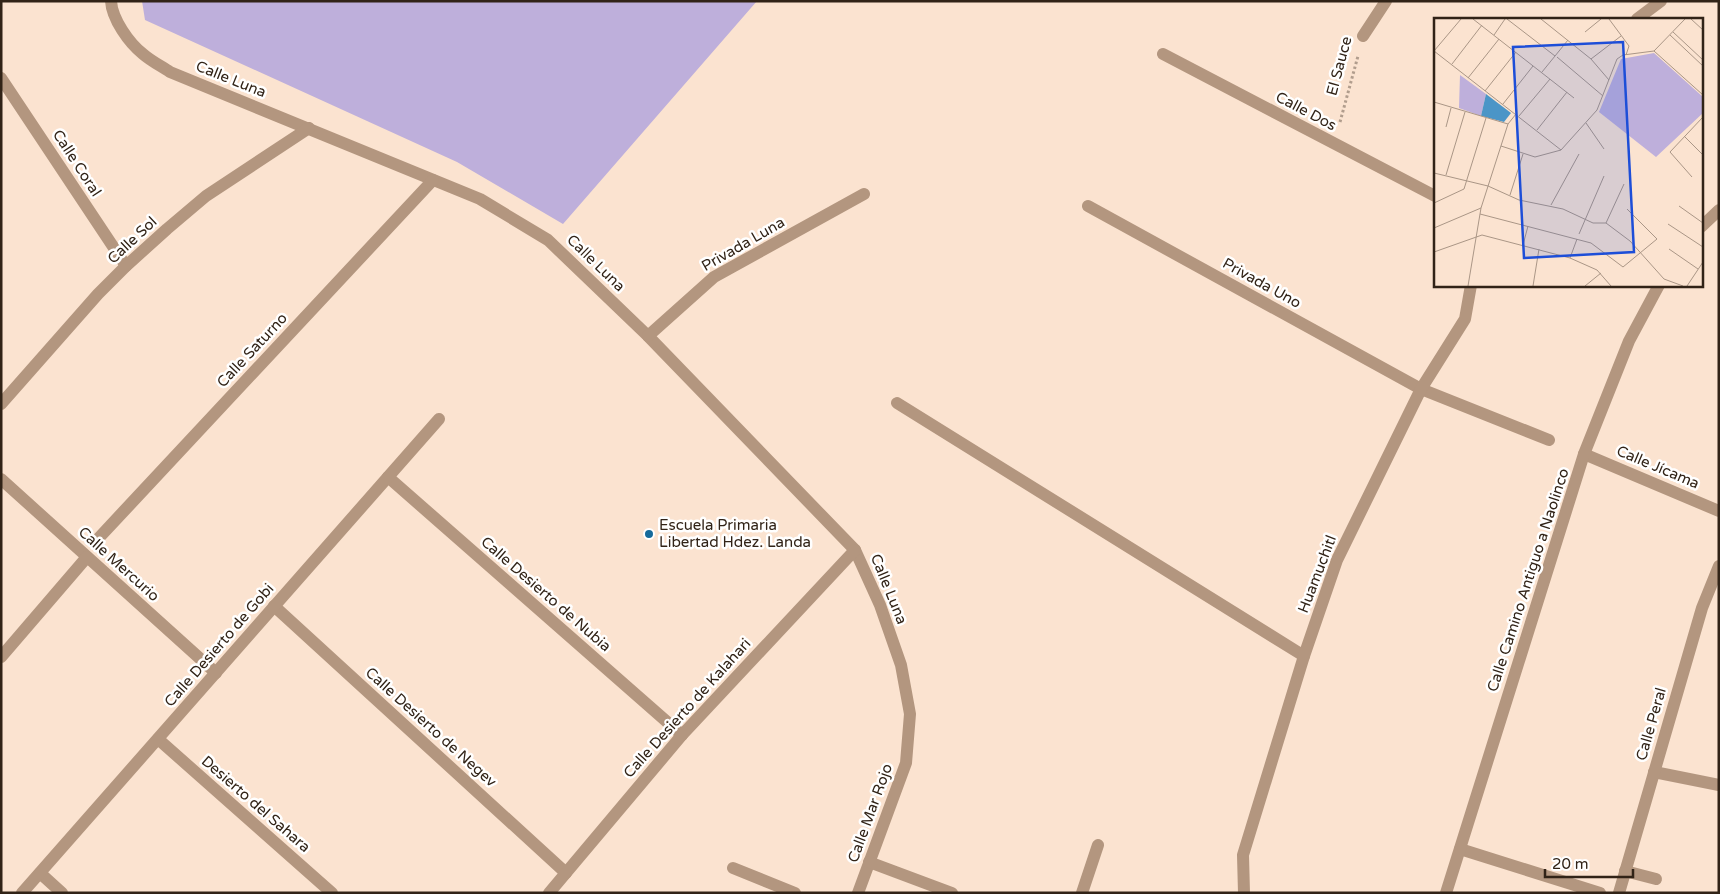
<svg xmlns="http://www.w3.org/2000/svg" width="1720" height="894" font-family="'Varela Round',sans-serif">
	<rect width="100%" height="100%" fill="#fbe3d0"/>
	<!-- green -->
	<polygon fill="#beafdb" points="142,1 757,1 563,224 457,162 145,20"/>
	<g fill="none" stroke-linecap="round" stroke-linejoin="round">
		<!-- path -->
		<polyline stroke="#b19d8d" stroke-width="3" stroke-dasharray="2.5 2.5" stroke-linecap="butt" points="1340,122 1358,56"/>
		<!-- lane -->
		<g stroke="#b3967f" stroke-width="12">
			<polyline points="733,868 795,893"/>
			<polyline points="1625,871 1656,879"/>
			<polyline points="1082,893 1098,845"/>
		</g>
		<!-- street -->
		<g stroke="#b3967f" stroke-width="12">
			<path d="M111,1C112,19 129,43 143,54C151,61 161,66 170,72L480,199L548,240L648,336L855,550L880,605L901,665L910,714L906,763L858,893"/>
			<polyline points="1637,19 1661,1"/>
			<polyline points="1363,36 1386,1"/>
			<polyline points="1163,54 1435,196"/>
			<polyline points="1,78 126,266"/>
			<polyline points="1088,206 1421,389 1549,440"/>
			<polyline points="1701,227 1719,210"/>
			<polyline points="648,336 714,277 864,194"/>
			<polyline points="897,403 1304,656"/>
			<polyline points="1,404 98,294 126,266 167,229 206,196 309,128"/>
			<polyline points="1584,454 1719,511"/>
			<polyline points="388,477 682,735"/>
			<polyline points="1,479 216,673"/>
			<polyline points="95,542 433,180"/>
			<polyline points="274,606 566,873"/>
			<polyline points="1,657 87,557"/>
			<polyline points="158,739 332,893"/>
			<polyline points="1654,772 1719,785"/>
			<polyline points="1460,849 1600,893"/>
			<polyline points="869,862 952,893"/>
			<polyline points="40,873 62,893"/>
			<polyline points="22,893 439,419"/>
			<polyline points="549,893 682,735 855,550"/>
			<polyline points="1244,893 1243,855 1304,656 1337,560 1421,389 1465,319 1471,285"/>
			<polyline points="1446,893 1584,454 1629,341 1659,285"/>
			<polyline points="1619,893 1702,608 1719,566"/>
		</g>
	</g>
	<!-- markers -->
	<circle fill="#156a9b" stroke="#fff" stroke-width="2" cx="649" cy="534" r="5"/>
	<g text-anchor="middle" stroke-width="5" stroke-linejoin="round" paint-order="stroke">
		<!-- street labels -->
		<g font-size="15" fill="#312317" stroke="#fff">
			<text transform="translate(1339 66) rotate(-75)" y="5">El Sauce</text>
			<text transform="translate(231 79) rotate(22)" y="5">Calle Luna</text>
			<text transform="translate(1306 111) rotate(28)" y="5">Calle Dos</text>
			<text transform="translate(77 163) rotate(57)" y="5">Calle Coral</text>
			<text transform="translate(132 240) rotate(-43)" y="5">Calle Sol</text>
			<text transform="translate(743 244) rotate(-30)" y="5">Privada Luna</text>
			<text transform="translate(596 263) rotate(44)" y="5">Calle Luna</text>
			<text transform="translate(1262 283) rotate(29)" y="5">Privada Uno</text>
			<text transform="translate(252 350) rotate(-47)" y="5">Calle Saturno</text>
			<text transform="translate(1658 467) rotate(23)" y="5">Calle Jícama</text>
			<text transform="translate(119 564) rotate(42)" y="5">Calle Mercurio</text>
			<text transform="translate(1317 574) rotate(-69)" y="5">Huamuchitl</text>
			<text transform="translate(1528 580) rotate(-72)" y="5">Calle Camino Antiguo a Naolinco</text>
			<text transform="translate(889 589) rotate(68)" y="5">Calle Luna</text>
			<text transform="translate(546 594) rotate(41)" y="5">Calle Desierto de Nubia</text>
			<text transform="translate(219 645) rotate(-49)" y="5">Calle Desierto de Gobi</text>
			<text transform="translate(687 708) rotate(-48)" y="5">Calle Desierto de Kalahari</text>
			<text transform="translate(1651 724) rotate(-74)" y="5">Calle Peral</text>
			<text transform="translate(431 727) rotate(42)" y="5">Calle Desierto de Negev</text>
			<text transform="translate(256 804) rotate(41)" y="5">Desierto del Sahara</text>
			<text transform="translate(870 813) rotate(-70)" y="5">Calle Mar Rojo</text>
		</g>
		<!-- poi labels -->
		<g font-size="15" fill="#312317" stroke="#fff" text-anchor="start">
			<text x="659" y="530">Escuela Primaria<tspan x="659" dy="17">Libertad Hdez. Landa</tspan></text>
		</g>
	</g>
	<!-- overview -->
	<g transform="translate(1434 18)">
		<rect width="269" height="269" fill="#fbe3d0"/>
		<path d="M220,35L269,79V95L222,139L165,94L187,41ZM26,57L52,76L47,98L25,90Z" fill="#beafdb"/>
		<path d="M52,76L77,95L70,104L47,98Z" fill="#4b95c7"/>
		<path fill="none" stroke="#aa9686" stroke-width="1" d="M39,1L140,80M73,1L121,38M107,1L157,41L175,62M175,1L195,28L192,37M257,1L269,12M151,14L167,1M239,14L269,42M60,17L71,1M236,17L269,48M0,33L127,132M0,33L27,1M220,33L269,77M123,39L169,78M157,41L187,18M18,46L48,7M108,54L134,22M34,60L65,21M51,73L82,34M0,84L74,106M69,86L99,48M85,98L116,61M152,105L170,131M12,109L17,90M103,112L133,74M250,118L269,137M67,128L101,139L127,132L163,92L183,41L189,37L220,33L251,1M0,155L54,168L85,182L129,191L159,205H172M12,157L31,94M258,159L236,134L269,99M76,177L89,136M0,185L30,171L52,100M117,187L145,136M245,188L269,205M46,196L157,225L189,249L223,221L193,191M172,205L196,223L230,261L249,268M172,205L190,166M234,206L269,229M0,210L47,190M145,216L170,158M89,227L94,208M235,231L264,251M0,234L48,217L136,240L163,252L177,268M136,240L143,221M34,268L47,190L74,106L82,96M99,268L105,231M151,268L167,255M253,268L269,244"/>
		<path fill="#1d4ed8" fill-opacity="0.15" stroke="#1d4ed8" stroke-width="2.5" d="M189,24L200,234L90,240L79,29Z"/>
		<rect width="269" height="269" fill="none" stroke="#312317" stroke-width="2.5"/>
	</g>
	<!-- border -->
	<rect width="1720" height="894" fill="none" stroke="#312317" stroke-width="5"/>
	<!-- scale -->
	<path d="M1545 869v8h88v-8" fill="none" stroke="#312317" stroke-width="2.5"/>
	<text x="1552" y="869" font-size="15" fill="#312317" stroke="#ffffff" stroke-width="4" paint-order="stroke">20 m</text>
</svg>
